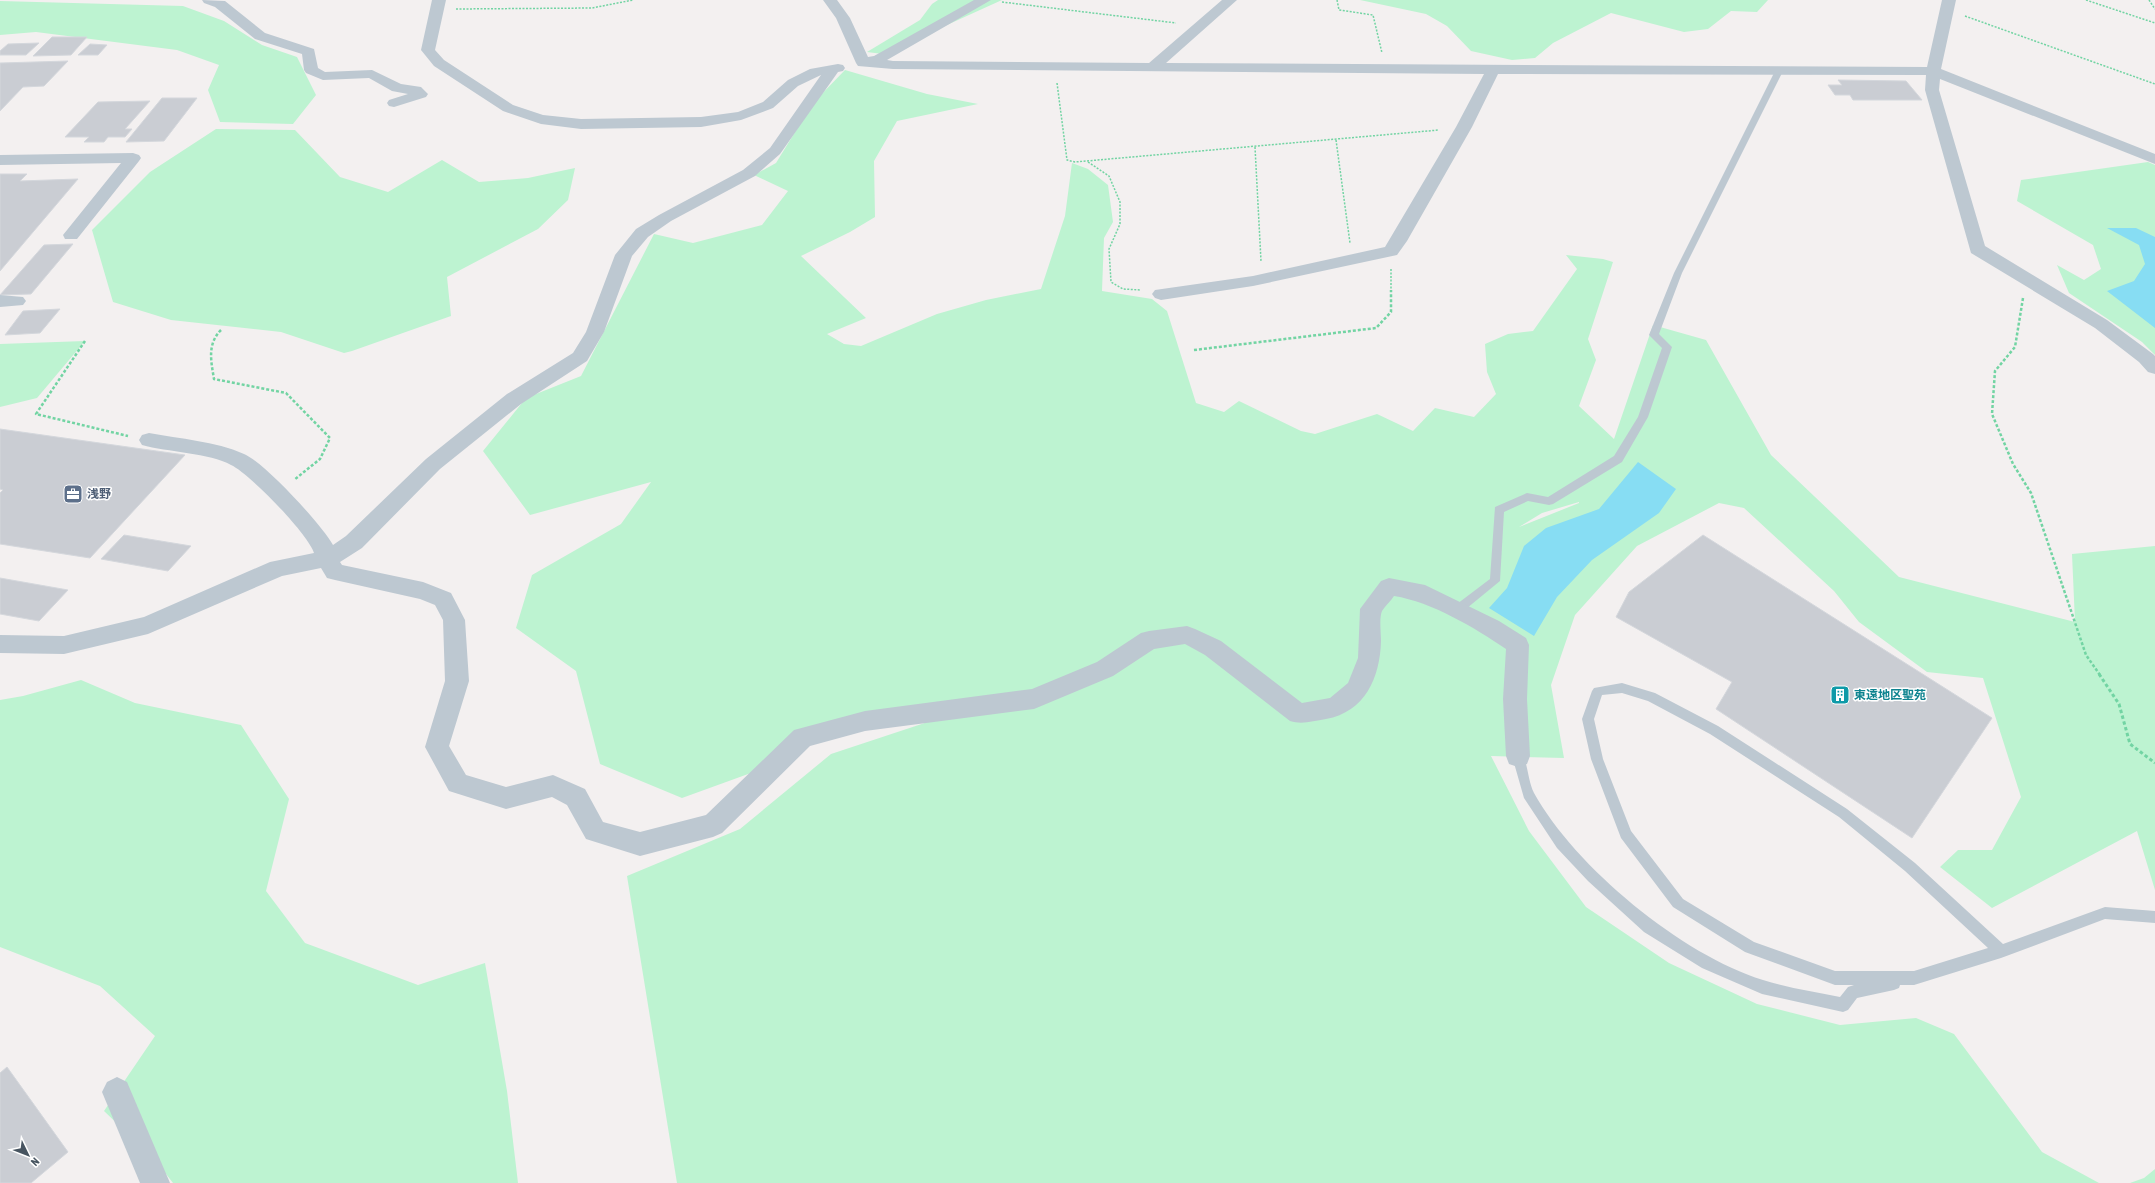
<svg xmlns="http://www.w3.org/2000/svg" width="2155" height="1183" font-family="'Asap Condensed','Noto Sans JP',sans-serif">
	<rect width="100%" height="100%" fill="#f3f0f0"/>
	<!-- green -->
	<g fill="#bdf3d1" fill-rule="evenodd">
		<polygon points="938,0 1002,0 883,54 867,52 920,20 932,4"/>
		<polygon points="1360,0 1768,0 1757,12 1731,11 1708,29 1684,32 1611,13 1553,43 1535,58 1512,60 1471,51 1447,26 1426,14"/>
		<polygon points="0,1 183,6 224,21 262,45 297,57 316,95 293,124 220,122 208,90 219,65 177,50 36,32 0,35"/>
		<path d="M845,70L927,94L978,104L897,121L874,161L875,217L850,232L801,256L866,318L827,334L844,344L861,346L937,314L986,300L1041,289L1065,216L1072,163L1088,169L1108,185L1113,222L1104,238L1102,291L1152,299L1167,311L1196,403L1224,412L1239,401L1301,431L1315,434L1377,414L1413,431L1435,408L1474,417L1496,394L1487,372L1485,344L1508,334L1533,331L1577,269L1566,255L1603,259L1613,262L1588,339L1596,360L1579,406L1614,439L1653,325L1706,340L1771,455L1899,577L2075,622L2072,554L2155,546V890L2137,831L1992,908L1940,867L1958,850H1992L2021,797L1983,678L1927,672L1859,622L1834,591L1744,508L1719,503L1637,546L1575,615L1551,685L1564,758L1491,756L1529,831L1586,907L1669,963L1757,1004L1840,1025L1916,1018L1954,1034L2042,1152L2099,1183H677L627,876L740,829L831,754L973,707L835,729L776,764L682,798L600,764L576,671L516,628L532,575L621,524L651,482L530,515L483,451L526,398L581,376L654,234L693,243L762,225L788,191L754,175L776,163L813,103ZM1579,502V503L1519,527L1542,513Z"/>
		<polygon points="216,129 295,130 340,177 388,192 442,160 479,182 528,178 575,168 568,200 538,229 447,277 451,316 352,351 344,353 281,332 171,320 113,302 92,230 150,172"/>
		<polygon points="2148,162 2155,165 2155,355 2142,342 2069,293 2057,265 2084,280 2101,269 2093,245 2017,201 2021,180"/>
		<polygon points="85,341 37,398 0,407 0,344"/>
		<polygon points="81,680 135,703 241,725 289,799 266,891 305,943 418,985 485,963 507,1091 518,1183 173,1183 156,1161 104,1111 155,1036 100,986 0,947 0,700 23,696"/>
		<polygon points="2155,1169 2155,1183 2130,1183 2144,1178"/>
	</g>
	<!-- water -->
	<g fill="#87ddf3">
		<polygon points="2107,228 2136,228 2155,237 2155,328 2107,291 2134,281 2145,264 2139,245"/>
		<polygon points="1638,462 1676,489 1659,513 1592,560 1557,597 1534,636 1489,608 1507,588 1524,546 1546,528 1599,509"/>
	</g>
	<!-- building -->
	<g fill="#cacdd3" stroke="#d4d7dc">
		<polygon points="52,37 87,37 71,55 33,56"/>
		<polygon points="39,43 26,55 0,55 0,51 8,44"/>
		<polygon points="90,44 107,45 98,55 78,55"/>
		<polygon points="68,61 44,86 23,87 0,111 0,63"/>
		<polygon points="1838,80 1906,81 1922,100 1853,100 1850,95 1835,95 1828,85 1842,85"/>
		<polygon points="162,98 197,98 164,141 126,142"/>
		<polygon points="150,101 125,129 132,129 125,137 108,137 104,142 84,142 89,137 65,137 98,102"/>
		<polygon points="0,174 27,174 20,181 78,179 0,271"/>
		<polygon points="73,244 31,294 0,295 44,245"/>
		<polygon points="60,309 40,333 5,335 23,311"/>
		<polygon points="0,429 185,455 90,558 0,544 0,493 3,490 0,489"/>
		<polygon points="124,535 191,546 168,571 101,559"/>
		<polygon points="1703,535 1992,718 1912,838 1716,709 1732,682 1616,617 1629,592"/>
		<polygon points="0,578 68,590 39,621 0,614"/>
		<polygon points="7,1067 68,1152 31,1183 0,1183 0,1073"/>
	</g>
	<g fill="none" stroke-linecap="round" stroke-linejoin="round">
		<!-- path-far2 -->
		<g stroke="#72d4a3" stroke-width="1.5" stroke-dasharray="2 1.5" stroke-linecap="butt">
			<polyline points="1337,0 1339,10 1373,15 1382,53"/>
			<polyline points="2086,0 2155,23"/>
			<polyline points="2149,0 2155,9"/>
			<polyline points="1002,2 1176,23"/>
			<polyline points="456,9 592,8 633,0"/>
			<polyline points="1965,16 2155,84"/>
			<polyline points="1057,83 1067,160 1075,162 1439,130"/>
			<polyline points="1336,140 1350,243"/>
			<polyline points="1255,147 1261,261"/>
			<polyline points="1088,162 1109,176 1120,202 1120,224 1109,249 1111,282 1123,289 1141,290"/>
			<polyline points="1391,269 1391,291"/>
		</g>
		<!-- path-far1 -->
		<g stroke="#72d4a3" stroke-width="2.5" stroke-dasharray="3 2" stroke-linecap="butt">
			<polyline points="2023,298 2015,347 1995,371 1992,414 2013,464 2031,493 2086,655 2100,675"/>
			<path d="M221,330C207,344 211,361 214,379L286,393L330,438L320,459L294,480"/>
			<polyline points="85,341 36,414 128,436"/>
			<polyline points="1194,350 1376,328 1391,312 1391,290"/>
		</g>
		<!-- path -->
		<polyline stroke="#72d4a3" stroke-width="3" stroke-dasharray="3.5 2.5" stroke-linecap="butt" points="2099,674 2119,704 2130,744 2155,763"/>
		<!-- lane -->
		<g fill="#bdc8d1" fill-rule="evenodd">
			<polygon points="1777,67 1784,69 1682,273 1659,334 1672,347 1648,417 1622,462 1553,504 1549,505 1528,501 1504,512 1500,581 1461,613 1453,613 1451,610 1453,607 1490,579 1495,507 1527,493 1548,497 1614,456 1638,417 1662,348 1649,335 1674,273"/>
			<path d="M1622,683L1655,693L1718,726L1847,809L1915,863L2003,944L2105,907L2155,911V923L2105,919L2001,958L1914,985H1900L1899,988L1894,990L1857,998L1848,1010L1843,1012L1762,994L1702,968L1644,932L1588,881L1557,848L1524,798L1512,756L1514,752L1518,751L1522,752C1528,765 1528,781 1534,793C1575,867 1682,955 1763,980C1788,988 1815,992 1840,997L1848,987L1854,985H1835L1745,952L1673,907L1621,838L1591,759L1582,719L1592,691L1594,688ZM1622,693L1648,701L1710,734L1839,817L1905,871L1988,948L1914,971H1835L1754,942L1683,899L1631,831L1603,759L1594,719L1602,695Z"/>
		</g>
		<!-- street -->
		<g fill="#bdc8d1" fill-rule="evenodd">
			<polygon points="202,0 225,1 265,33 314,49 318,68 325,72 372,70 401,84 421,87 428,94 426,97 394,107 389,106 387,103 389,100 408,94 392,91 369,78 323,80 306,73 304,70 302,54 255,39 215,7 204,3"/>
			<path d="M432,0H446L435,50L444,60L513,105L543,115L581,119L701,117L738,112L763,102L788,80L810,69L838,64L843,65L845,68L843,71L838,72L780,154L755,176L671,221L648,237L632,256L604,332L587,361L521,404L440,469L362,548L340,562L342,565L423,582L451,593L465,620L469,681L449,746L466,775L506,787L553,775L585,789L603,822L640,832L706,815L794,730L865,711L1032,689L1097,662L1141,633L1149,631L1187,626L1195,629L1221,641L1302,703L1330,698L1348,683L1358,658L1360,609L1381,581L1389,578L1425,585L1499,621L1526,638L1529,645L1527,699L1530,756L1527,764L1518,767L1509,764L1506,756L1503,699L1506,649C1475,628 1432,602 1394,596C1391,601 1385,606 1382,611C1379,618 1381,633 1381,641C1380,678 1365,712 1326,719C1313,721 1302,725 1290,721L1205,655L1185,644L1154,649L1113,676L1034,709L865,731L810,746L722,833L713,837L640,856L586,839L567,805L552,797L506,809L449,791L425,747L445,681L443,620L435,605L420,599L335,580L327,578L321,568L282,576L148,634L64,654L0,653V635L64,636L144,617L270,562L314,553C309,535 249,473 231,465C210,453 167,452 142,445L139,440L142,435L149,433C180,439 215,441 244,454C264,462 322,525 333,545L346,536L426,459L507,394L573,353L586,332L615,255L636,229L659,215L743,170L770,148L821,75L798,86L773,108L741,120L701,127L581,129L541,124L503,111L434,66L421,50Z"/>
			<polygon points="823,0 837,0 850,18 868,57 874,56 974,0 991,0 887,60 893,61 1149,63 1222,0 1237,0 1166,63 1927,67 1942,0 1956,0 1941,69 2155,154 2155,164 1940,79 1939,90 1985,246 2107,320 2153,354 2155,356 2155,374 2148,372 2139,362 2095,328 1971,253 1925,90 1926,75 1498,74 1472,127 1407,241 1397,255 1253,286 1161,300 1155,298 1152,294 1155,290 1253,276 1385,247 1456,127 1484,74 893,69 858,66 856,63 836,18"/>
			<polygon points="133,153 139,155 141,158 139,161 77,239 65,239 63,235 121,163 0,165 0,155"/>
			<polygon points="0,295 23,297 26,301 23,305 0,307"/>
			<polygon points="117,1077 127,1082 170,1183 140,1183 102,1092 107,1082"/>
		</g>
	</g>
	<!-- icons -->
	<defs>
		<g id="office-square" transform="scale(1)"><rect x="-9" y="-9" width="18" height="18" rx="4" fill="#5c6f8a" stroke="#fff"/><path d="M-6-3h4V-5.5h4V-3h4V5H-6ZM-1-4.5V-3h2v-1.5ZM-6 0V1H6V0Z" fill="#fff"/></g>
		<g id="building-square" transform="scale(1)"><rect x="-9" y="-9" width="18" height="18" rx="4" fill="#0f9aa8" stroke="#fff"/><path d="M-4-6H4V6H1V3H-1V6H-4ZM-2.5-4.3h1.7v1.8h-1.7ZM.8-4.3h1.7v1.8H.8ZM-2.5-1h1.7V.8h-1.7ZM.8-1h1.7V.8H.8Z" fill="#fff"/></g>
	</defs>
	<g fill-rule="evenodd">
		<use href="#office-square" x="73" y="494"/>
		<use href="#building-square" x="1840" y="695"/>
	</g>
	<g text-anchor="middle" stroke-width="3" stroke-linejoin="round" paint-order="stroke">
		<!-- service labels -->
		<g font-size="12" font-weight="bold" fill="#4e5e75" stroke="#fff" text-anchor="start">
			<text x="87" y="498">浅野</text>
		</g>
		<!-- culture labels -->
		<g font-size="12" font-weight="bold" fill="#0d838f" stroke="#fff" text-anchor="start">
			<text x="1854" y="699">東遠地区聖苑</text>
		</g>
	</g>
	<!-- north arrow -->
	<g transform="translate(28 1155) rotate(133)" stroke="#ffffff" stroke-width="3" paint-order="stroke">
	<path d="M0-3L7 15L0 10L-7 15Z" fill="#475460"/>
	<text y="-6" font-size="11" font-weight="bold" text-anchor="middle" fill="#475460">N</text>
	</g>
</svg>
